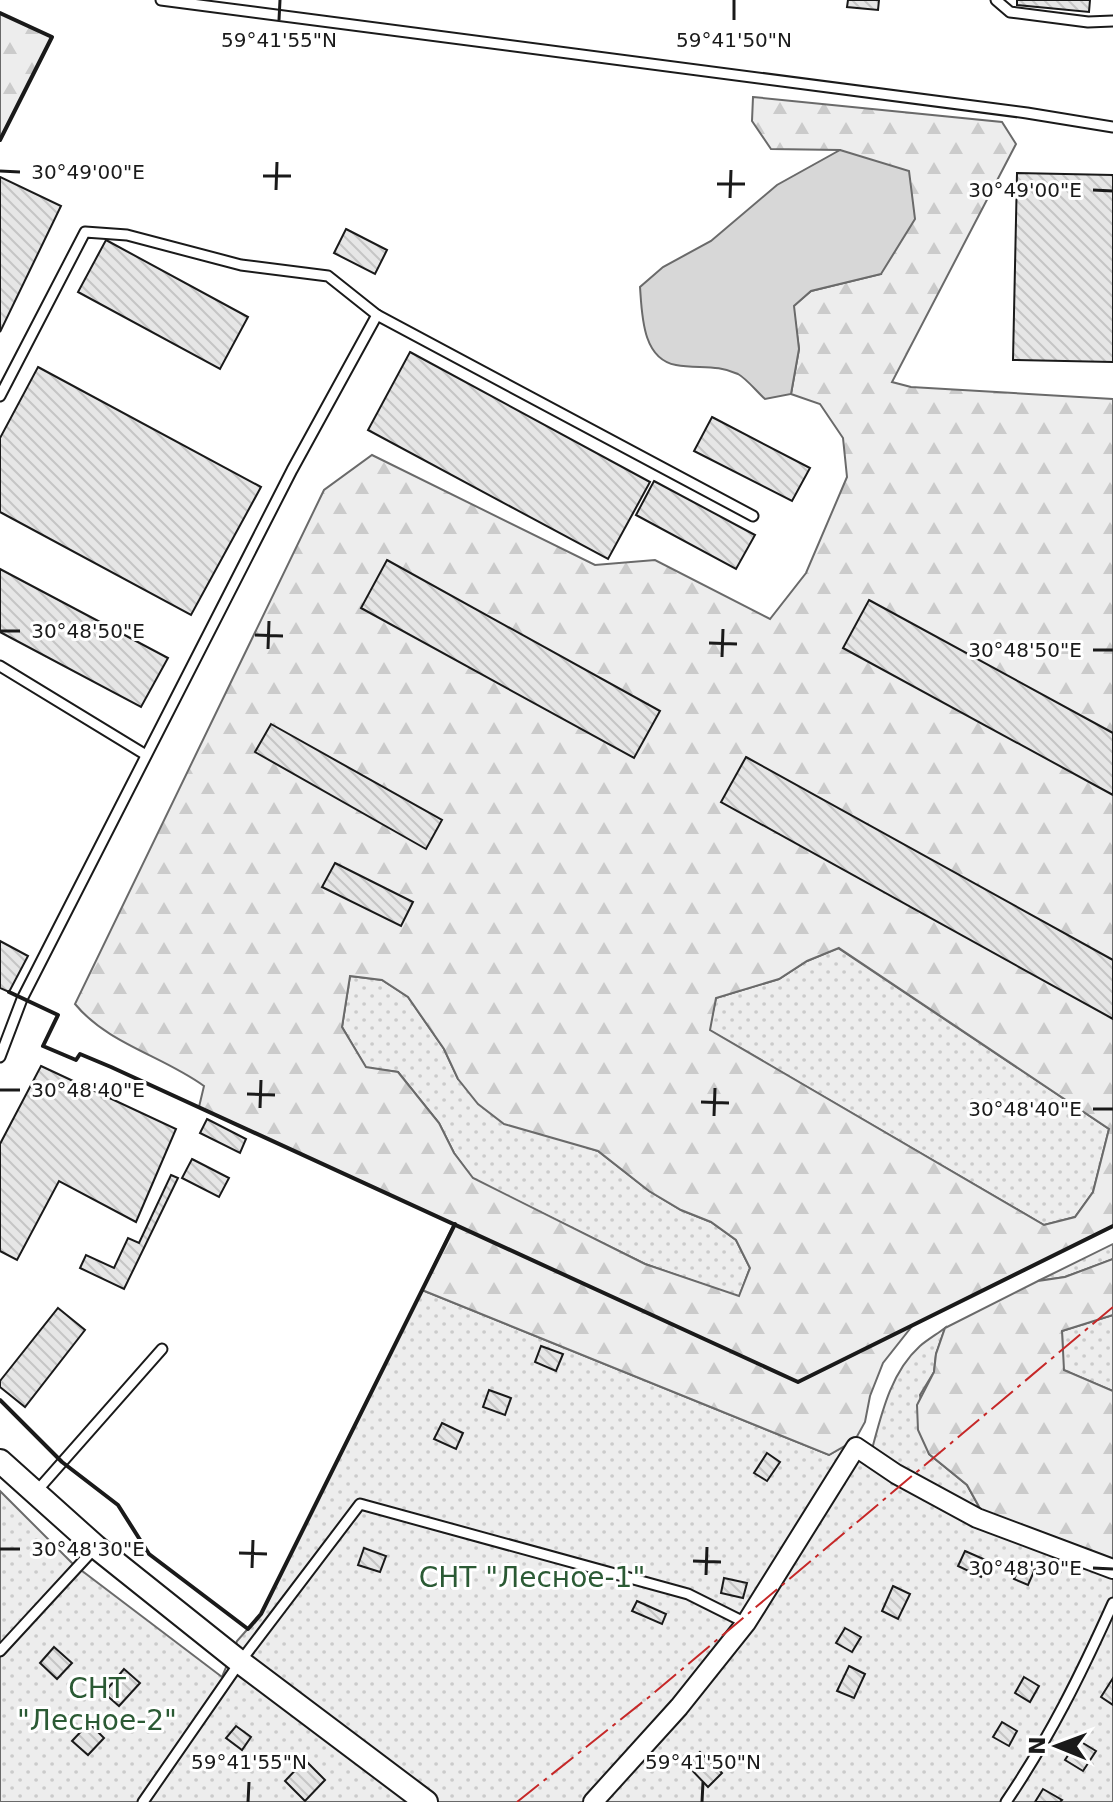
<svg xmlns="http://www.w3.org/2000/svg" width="1113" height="1802" font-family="'DejaVu Sans',sans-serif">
	<defs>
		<pattern id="green-dots" width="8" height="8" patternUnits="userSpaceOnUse" patternTransform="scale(2)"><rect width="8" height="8" fill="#ededed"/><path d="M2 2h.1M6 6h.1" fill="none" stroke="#cbcbcb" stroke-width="1.8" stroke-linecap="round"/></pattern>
		<pattern id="forest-firs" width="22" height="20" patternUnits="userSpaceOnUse" patternTransform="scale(2)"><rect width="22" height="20" fill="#ededed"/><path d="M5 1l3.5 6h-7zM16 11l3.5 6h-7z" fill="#cbcbcb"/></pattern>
		<pattern id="building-back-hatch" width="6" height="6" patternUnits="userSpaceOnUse" patternTransform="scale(2)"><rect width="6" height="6" fill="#e6e6e6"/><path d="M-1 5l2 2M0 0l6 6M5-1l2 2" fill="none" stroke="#c5c5c5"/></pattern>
	</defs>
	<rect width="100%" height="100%" fill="#fff"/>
	<!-- green -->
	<g fill="url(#green-dots)" stroke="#6a6a6a" stroke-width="2">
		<polygon points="838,948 1109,1129 1093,1192 1075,1217 1044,1225 709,1030 716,998 779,979 807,961"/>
		<polygon points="350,976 382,980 408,997 444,1049 458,1079 566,1140 598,1151 649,1191 681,1210 711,1222 736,1240 750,1268 739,1297 645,1264 473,1179 454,1153 439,1123 398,1072 366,1068 342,1027"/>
		<polygon points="1113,1244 1113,1259 1065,1277 1038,1281"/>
		<path d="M422,1290L829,1455L855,1440L871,1453C881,1416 890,1373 920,1346C927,1340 937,1334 945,1328L936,1354L934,1372L920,1395L929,1454L967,1485L988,1523L1113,1567V1802H0V1491L73,1564L222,1677L237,1641L261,1614Z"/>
		<polygon points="1113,1315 1113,1391 1063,1370 1062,1331"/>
	</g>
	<!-- forest -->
	<g fill="url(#forest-firs)" stroke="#6a6a6a" stroke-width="2" fill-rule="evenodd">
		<polygon points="0,13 52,37 0,140"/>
		<path d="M753,97L1002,122L1016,144L892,382L911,387L1113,399V1226L913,1325L883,1363L870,1396L865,1422L855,1440L829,1455L422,1290L454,1224L199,1107L204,1086C163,1056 108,1044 75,1004L324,490L372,455L595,565L655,560L770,619L806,573L847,477L843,438L820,404L791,394L799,349L793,306L811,291L881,274L840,150L771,149L752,121ZM839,948L1109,1129L1093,1192L1075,1217L1044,1225L710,1030L716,998L779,979L807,961ZM350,976L382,980L408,997L444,1049L458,1079L478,1104L504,1124L598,1151L649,1191L681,1210L711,1222L736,1240L750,1268L739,1296L645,1264L473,1178L454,1153L439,1123L398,1072L366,1067L342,1027Z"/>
		<polygon points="1113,1259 1113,1315 1062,1331 1064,1370 1113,1391 1113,1567 988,1523 967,1485 929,1454 918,1430 917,1405 934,1372 936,1354 945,1328 1038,1281 1065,1277"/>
	</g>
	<!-- water -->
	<path fill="#d7d7d7" stroke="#6a6a6a" stroke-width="2" d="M840,150L909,171L915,219L881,274L811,291L794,306L799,349L791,394L765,399C757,392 747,379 738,374C717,364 698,369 676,365C642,359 642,314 640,287L663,267L711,241L777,185Z"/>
	<!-- building -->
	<g fill="url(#building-back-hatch)" stroke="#1a1a1a" stroke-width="2">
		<polygon points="848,0 879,0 878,10 847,7"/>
		<polygon points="1017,0 1090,0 1089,12 1017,5"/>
		<polygon points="1017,173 1113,175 1113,362 1013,360"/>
		<polygon points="0,177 61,206 0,332"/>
		<polygon points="346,229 387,250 375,274 334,253"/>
		<polygon points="106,240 248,317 220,369 78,292"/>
		<polygon points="410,352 650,482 608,559 368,430"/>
		<polygon points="38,367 261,487 191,615 0,512 0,438"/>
		<polygon points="712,417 810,468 792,501 694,451"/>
		<polygon points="654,481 755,535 736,569 636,515"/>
		<polygon points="387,560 660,711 634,758 361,608"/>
		<polygon points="0,569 168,658 141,707 0,632"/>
		<polygon points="869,600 1113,733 1113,795 843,648"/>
		<polygon points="271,724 442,820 426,849 255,752"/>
		<polygon points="746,757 1113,960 1113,1019 721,802"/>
		<polygon points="335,863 413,902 401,926 322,887"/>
		<polygon points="0,941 28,956 9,992 0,988"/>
		<polygon points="41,1066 176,1129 136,1222 59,1181 17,1260 0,1251 0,1144"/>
		<polygon points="207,1119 246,1139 240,1153 200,1133"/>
		<polygon points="192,1159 229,1178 219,1197 182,1178"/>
		<polygon points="171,1175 178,1178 124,1289 80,1268 86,1255 114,1268 128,1238 139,1243"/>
		<polygon points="58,1308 85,1330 25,1407 0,1387 0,1381"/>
		<polygon points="541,1346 563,1354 556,1371 535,1362"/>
		<polygon points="489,1390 511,1398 505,1415 483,1407"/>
		<polygon points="442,1423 463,1433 456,1449 434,1439"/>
		<polygon points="767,1453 780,1462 767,1481 754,1473"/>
		<polygon points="364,1548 386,1556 380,1572 358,1565"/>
		<polygon points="965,1551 988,1561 981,1577 958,1566"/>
		<polygon points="1022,1563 1035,1569 1028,1585 1014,1579"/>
		<polygon points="724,1578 747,1583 743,1598 721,1593"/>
		<polygon points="893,1586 910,1594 898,1619 882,1611"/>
		<polygon points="637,1601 666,1614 662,1624 632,1611"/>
		<polygon points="845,1628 861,1637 852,1652 836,1643"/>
		<polygon points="54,1647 72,1663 57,1679 40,1663"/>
		<polygon points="849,1666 865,1674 854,1698 837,1691"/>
		<polygon points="124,1669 140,1683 119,1706 104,1693"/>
		<polygon points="1024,1677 1039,1686 1030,1702 1015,1693"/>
		<polygon points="1113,1678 1113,1705 1101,1697"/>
		<polygon points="1002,1722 1017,1731 1009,1746 993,1737"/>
		<polygon points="89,1723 104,1738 88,1755 72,1741"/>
		<polygon points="236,1726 251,1737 242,1750 226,1738"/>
		<polygon points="1078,1740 1096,1751 1083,1771 1065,1760"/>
		<polygon points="700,1752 722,1773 708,1787 687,1765"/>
		<polygon points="305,1760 325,1780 305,1801 285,1781"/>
		<polygon points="1043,1789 1062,1800 1060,1802 1035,1802"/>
	</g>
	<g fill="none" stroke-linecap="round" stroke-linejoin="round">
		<!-- service casing -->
		<g stroke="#1a1a1a" stroke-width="13">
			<g id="service">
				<polyline points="161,0 1027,113 1113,127"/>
				<polyline points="996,0 1010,12 1088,22 1113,21"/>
				<polyline points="0,396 85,232 127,235 241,265 328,276 377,315 753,516"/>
				<polyline points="0,666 146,755"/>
				<polyline points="0,1057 22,999 292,470 377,315"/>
				<polyline points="35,1493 162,1349"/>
				<polyline points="0,1651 95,1548"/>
				<polyline points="143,1802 240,1662 360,1504 688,1594 746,1623"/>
				<path d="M1006,1802C1050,1737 1081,1674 1113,1603"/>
			</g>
		</g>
		<!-- minor casing -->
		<g stroke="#1a1a1a" stroke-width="22">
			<polyline id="minor" points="593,1802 679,1707 746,1623 856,1447 896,1474 977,1518 1113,1569"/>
		</g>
		<!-- tertiary casing -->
		<g stroke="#1a1a1a" stroke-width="26">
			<polyline id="tertiary" points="0,1461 96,1547 240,1662 426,1802"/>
		</g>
		<!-- service -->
		<use href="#service" stroke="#fff" stroke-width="9"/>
		<!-- minor -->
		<use href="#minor" stroke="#fff" stroke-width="18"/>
		<!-- tertiary -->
		<use href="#tertiary" stroke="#fff" stroke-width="22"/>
		<!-- wall -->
		<g stroke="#1a1a1a" stroke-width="4">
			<polyline points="0,13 52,37 0,140"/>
			<polyline points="9,992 58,1015 43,1046 76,1060 80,1054 111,1067 798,1382 1113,1226"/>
			<polyline points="0,1400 62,1462 118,1505 149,1554 248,1629 261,1614 455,1224"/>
		</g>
		<!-- power -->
		<polyline stroke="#c62828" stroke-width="2" stroke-dasharray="28 6 4 6" stroke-linecap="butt" points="517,1802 649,1697 1113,1307"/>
	</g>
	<!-- ticks -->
	<path fill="none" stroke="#1a1a1a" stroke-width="3" d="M279,20L280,0M734,20V0M0,171L20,172M263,176H291M717,184H745M276,190L277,162M1093,190L1113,191M730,198L731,170M0,631H20M255,635L283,636M709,643L737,644M268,649L269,621M1093,650H1113M722,657L723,629M0,1090H20M247,1094L275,1095M701,1102L729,1103M260,1108L261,1080M1093,1109H1113M714,1116L715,1088M0,1549H20M239,1553L267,1554M693,1561L721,1562M252,1568L253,1540M1093,1568L1113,1569M706,1575L707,1547M248,1802L249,1782M702,1802L703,1782"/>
	<g text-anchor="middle" stroke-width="6" stroke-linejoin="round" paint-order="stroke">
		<!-- park labels -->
		<g font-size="28" fill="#2b5a34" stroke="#fff">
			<text x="532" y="1587">СНТ "Лесное-1"</text>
			<text x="97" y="1698">СНТ<tspan x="97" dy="32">"Лесное-2"</tspan></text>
		</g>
	</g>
	<g font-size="20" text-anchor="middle" fill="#1a1a1a" stroke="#fff" stroke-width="6" stroke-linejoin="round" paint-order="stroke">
		<text x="279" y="47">59°41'55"N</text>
		<text x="734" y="47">59°41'50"N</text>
		<text x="88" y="179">30°49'00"E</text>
		<text x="1025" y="197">30°49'00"E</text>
		<text x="88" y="638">30°48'50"E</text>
		<text x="1025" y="657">30°48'50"E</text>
		<text x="88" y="1097">30°48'40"E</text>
		<text x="1025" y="1116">30°48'40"E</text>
		<text x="88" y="1556">30°48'30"E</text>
		<text x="1025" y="1575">30°48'30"E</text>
		<text x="249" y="1769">59°41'55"N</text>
		<text x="703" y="1769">59°41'50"N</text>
	</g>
	<!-- north arrow -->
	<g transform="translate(1057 1746) rotate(271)" stroke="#ffffff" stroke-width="6" paint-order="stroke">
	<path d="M0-6L14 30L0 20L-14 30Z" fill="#1a1a1a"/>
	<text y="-12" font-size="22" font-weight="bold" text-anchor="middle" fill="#1a1a1a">N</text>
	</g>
</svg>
